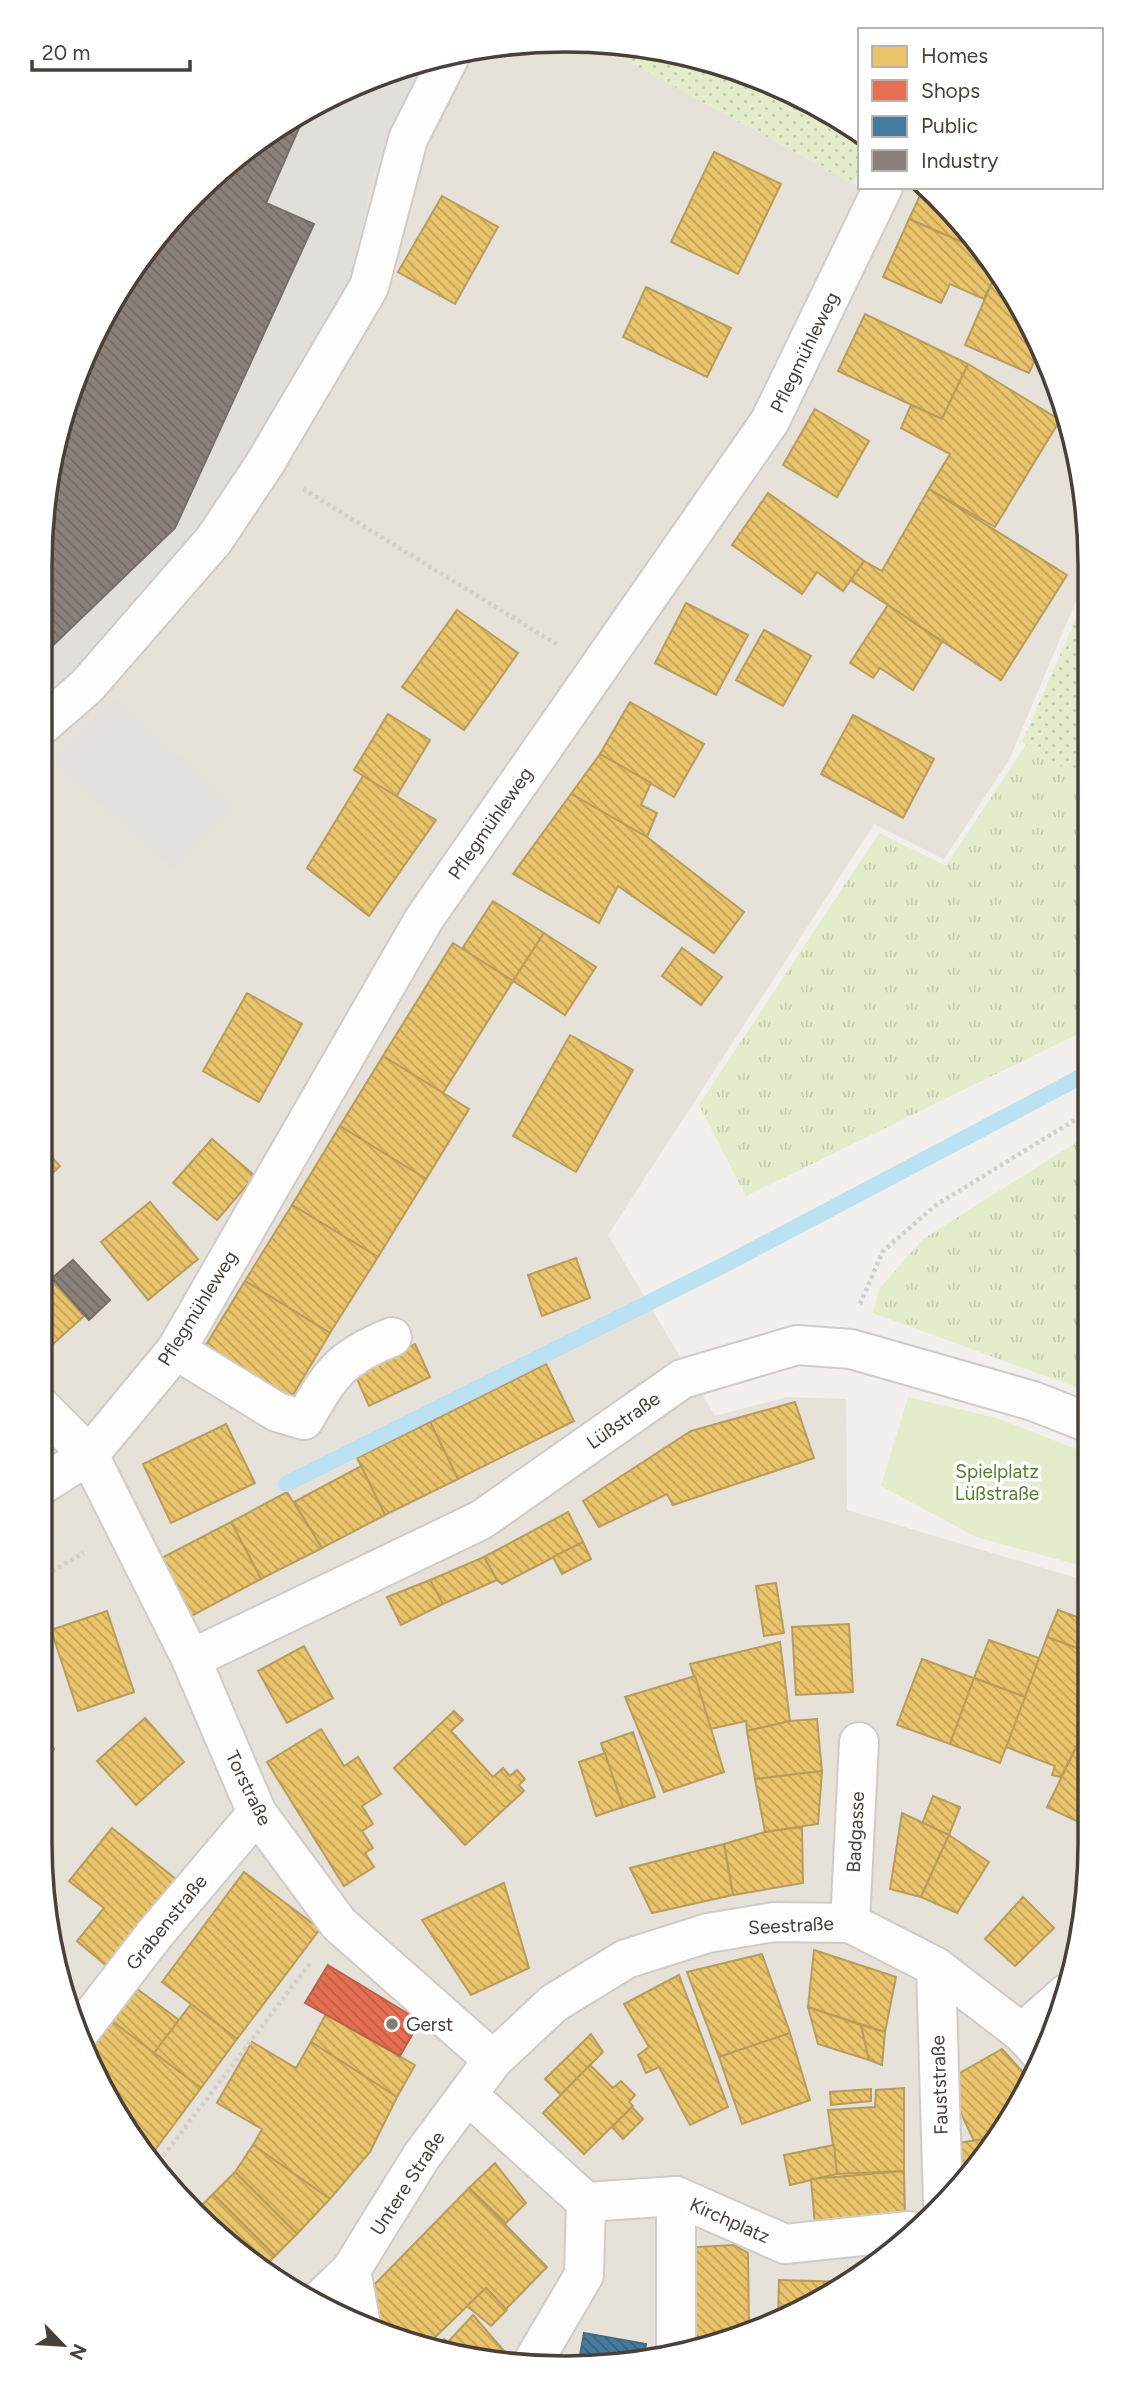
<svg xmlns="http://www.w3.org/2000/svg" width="1131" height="2408" font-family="Figtree,sans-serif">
	<defs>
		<pattern id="grass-tufts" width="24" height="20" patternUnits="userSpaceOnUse" patternTransform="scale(1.75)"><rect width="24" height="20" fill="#e3edcc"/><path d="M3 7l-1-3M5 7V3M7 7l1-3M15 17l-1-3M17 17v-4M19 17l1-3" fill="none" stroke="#c4ccb0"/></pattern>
		<pattern id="garden-dots" width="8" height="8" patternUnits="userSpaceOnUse" patternTransform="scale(1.75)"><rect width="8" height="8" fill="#e3edcc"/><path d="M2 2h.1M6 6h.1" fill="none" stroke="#c4ccb0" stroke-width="1.8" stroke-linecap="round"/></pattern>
		<pattern id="homes-back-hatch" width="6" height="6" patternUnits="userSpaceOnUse" patternTransform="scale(1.75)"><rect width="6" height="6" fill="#e9c46a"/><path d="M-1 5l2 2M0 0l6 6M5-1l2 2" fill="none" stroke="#bfa158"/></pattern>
		<pattern id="shops-back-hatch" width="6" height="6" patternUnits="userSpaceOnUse" patternTransform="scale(1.75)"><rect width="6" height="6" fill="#e76f51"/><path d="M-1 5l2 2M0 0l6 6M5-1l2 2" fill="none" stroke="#bd5d44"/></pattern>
		<pattern id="public-back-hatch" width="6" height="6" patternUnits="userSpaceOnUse" patternTransform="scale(1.75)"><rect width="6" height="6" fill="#457b9d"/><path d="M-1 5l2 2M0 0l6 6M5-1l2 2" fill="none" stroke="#39617a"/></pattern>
		<pattern id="industry-back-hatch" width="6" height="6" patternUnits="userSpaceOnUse" patternTransform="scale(1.75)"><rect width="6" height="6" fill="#8a817c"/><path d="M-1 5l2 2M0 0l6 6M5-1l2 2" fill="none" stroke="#736b66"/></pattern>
	</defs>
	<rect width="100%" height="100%" fill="#f2efec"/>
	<!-- residential -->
	<polygon fill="#e6e1d9" points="565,40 594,43 893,205 902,187 924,187 982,245 1051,364 1086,497 1086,577 1009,760 944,859 874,824 608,1235 715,1416 787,1397 846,1399 847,1510 1090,1582 1091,1843 1081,1945 1051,2043 960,2189 828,2298 734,2340 634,2363 463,2358 303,2298 170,2189 110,2105 68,2012 40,1842 40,701 62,684 352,275 373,175 425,62 463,50"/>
	<!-- industrial -->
	<polygon fill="#e2deda" points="425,62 373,175 352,275 229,492 62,684 40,701 40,565 80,365 129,274 194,194 273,129 364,80"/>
	<!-- grass -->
	<g fill="url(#grass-tufts)">
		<polygon points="1026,744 1087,782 1088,1029 746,1196 699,1105 879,833 946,866"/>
		<polygon points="1088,1135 1089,1392 873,1313 879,1289 923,1239"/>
	</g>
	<!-- park -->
	<polygon fill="#e3edcc" points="908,1397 997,1418 1089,1454 1090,1568 976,1537 881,1486"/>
	<!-- garden -->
	<g fill="url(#garden-dots)">
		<polygon points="594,43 668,50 766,80 860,134 860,170 853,184"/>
		<polygon points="1087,593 1087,782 1022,742"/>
	</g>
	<!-- parking -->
	<g fill="#e4e0dd">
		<polygon points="115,697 233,806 174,869 52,761"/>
		<polygon points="40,1517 60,1548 40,1561"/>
	</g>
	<!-- homes -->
	<g fill="url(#homes-back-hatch)" stroke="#b99c5b" stroke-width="2">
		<polygon points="714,152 781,184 738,274 671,242"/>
		<polygon points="924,187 982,245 987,253 909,219"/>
		<polygon points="442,196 498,227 455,304 398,272"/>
		<polygon points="909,219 987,253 997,271 984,299 950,284 941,303 883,277"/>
		<polygon points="997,271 1041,347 1029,373 965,345"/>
		<polygon points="646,287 731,328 707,377 623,337"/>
		<polygon points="865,314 968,364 942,419 838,371"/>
		<polygon points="968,364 1060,420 995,527 929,489 950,454 901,428 911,405 942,419"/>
		<polygon points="815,409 869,441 837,497 783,465"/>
		<polygon points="929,489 1067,575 1001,680 850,580 864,561 882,571"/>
		<polygon points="768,493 864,561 843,591 817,572 802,594 732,545"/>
		<polygon points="686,603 748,635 716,695 655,663"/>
		<polygon points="888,605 942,642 913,690 880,668 873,678 850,663"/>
		<polygon points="457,610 518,653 464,730 402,687"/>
		<polygon points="764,630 811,656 783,706 736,680"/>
		<polygon points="630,702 704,744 674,797 600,754"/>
		<polygon points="388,714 430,740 396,797 354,770"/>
		<polygon points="853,715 934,759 903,818 821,774"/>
		<polygon points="600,754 651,783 641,805 657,813 647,837 571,794"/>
		<polygon points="363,776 436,820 369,916 307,868"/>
		<polygon points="571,794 647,837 744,912 714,953 618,886 599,923 513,874"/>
		<polygon points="493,901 544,933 513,981 462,949"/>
		<polygon points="544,933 596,967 565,1015 513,981"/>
		<polygon points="453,943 513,981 443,1093 383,1056"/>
		<polygon points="682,948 722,977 701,1005 662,976"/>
		<polygon points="247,993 302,1024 259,1102 203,1071"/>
		<polygon points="570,1035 633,1070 576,1172 513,1136"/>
		<polygon points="383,1056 469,1109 426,1179 340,1126"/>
		<polygon points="340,1126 426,1179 378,1257 292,1205"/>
		<polygon points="212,1139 255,1176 217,1220 173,1183"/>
		<polygon points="40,1145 60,1166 40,1185"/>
		<polygon points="150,1202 198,1259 148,1300 101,1242"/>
		<polygon points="292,1205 378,1257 330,1333 245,1281"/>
		<polygon points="576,1258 590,1298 542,1316 528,1275"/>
		<polygon points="40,1268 84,1316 40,1356"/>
		<polygon points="245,1281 330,1333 288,1403 203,1350"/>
		<polygon points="415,1344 430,1377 369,1406 354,1372"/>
		<polygon points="546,1364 574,1421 458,1479 430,1422"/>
		<polygon points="795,1402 814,1458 673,1505 667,1494 599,1527 583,1501 691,1431"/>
		<polygon points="430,1422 458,1479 385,1515 357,1458"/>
		<polygon points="226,1424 255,1483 171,1523 143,1464"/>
		<polygon points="361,1466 385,1515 322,1548 294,1502"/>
		<polygon points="287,1492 322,1548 261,1579 231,1522"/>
		<polygon points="568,1512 583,1542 502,1584 497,1580 484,1557"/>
		<polygon points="231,1522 261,1579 184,1620 154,1562"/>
		<polygon points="583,1542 591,1559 562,1574 553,1557"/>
		<polygon points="484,1557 497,1580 443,1604 430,1580"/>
		<polygon points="430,1580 443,1604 401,1625 387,1597"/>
		<polygon points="776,1583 784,1633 764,1636 756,1586"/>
		<polygon points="1058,1610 1090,1622 1090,1653 1047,1637"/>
		<polygon points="107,1611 134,1692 78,1711 51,1630"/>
		<polygon points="849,1624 853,1692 796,1695 792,1627"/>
		<polygon points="1047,1637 1090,1653 1090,1719 1061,1777 1052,1775 1055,1766 1006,1747"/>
		<polygon points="989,1640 1039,1658 1025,1697 974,1678"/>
		<polygon points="780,1642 790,1721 747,1731 746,1721 710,1729 690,1664"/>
		<polygon points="304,1646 333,1698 287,1723 258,1671"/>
		<polygon points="922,1659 974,1678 950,1744 897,1725"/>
		<polygon points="695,1676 724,1772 664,1792 625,1697"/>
		<polygon points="974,1678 1025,1697 1000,1763 950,1744"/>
		<polygon points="454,1711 463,1720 451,1731 493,1777 503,1768 510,1776 517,1770 525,1779 519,1785 524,1791 465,1845 394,1768"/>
		<polygon points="145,1718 184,1762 136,1805 97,1761"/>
		<polygon points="817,1719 822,1771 755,1779 747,1731 790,1721"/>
		<polygon points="1090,1719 1091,1828 1047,1807"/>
		<polygon points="40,1725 54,1749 40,1763"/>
		<polygon points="321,1729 344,1766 358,1757 381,1794 362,1806 373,1824 362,1831 373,1848 365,1853 374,1867 344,1886 267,1762"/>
		<polygon points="633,1732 655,1797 623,1807 601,1743"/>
		<polygon points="605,1753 623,1807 596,1816 579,1762"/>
		<polygon points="822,1771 818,1824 765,1832 755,1779"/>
		<polygon points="933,1796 960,1807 949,1835 922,1824"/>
		<polygon points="902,1813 949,1835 921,1897 890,1889"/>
		<polygon points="802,1827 803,1883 733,1895 724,1844 765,1832"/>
		<polygon points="112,1828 177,1880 108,1967 77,1941 104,1908 69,1881"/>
		<polygon points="949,1835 989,1862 957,1913 921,1897"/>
		<polygon points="724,1844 733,1895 652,1913 630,1868"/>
		<polygon points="244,1872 320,1929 237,2039 162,1982"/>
		<polygon points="504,1883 529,1968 471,1995 422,1920"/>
		<polygon points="1023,1897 1054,1928 1015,1966 985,1939"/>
		<polygon points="814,1950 896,1977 885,2032 808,2007"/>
		<polygon points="762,1954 790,2033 719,2057 687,1972"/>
		<polygon points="679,1975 728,2107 690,2125 659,2067 646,2073 638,2055 649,2047 624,2004"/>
		<polygon points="129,1983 179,2020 154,2053 105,2016"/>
		<polygon points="191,2004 237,2039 201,2088 154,2053"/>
		<polygon points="808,2007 861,2025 869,2060 818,2044"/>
		<polygon points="326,2014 415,2065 397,2097 311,2042"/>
		<polygon points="105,2016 201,2088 149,2158 110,2105 83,2045"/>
		<polygon points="861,2025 885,2032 882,2065 869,2060"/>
		<polygon points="790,2033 810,2100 742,2124 719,2057"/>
		<polygon points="591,2034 603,2052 561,2095 545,2079"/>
		<polygon points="252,2042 296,2068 311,2042 397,2097 370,2152 330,2199 253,2145 262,2129 217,2103"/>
		<polygon points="1002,2049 1029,2079 993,2137 974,2141 946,2081"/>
		<polygon points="590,2065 613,2088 621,2081 635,2095 629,2102 633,2106 584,2154 543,2113"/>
		<polygon points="904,2088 904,2171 837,2174 828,2110 875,2107 876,2090"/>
		<polygon points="871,2089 871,2101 831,2105 830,2092"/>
		<polygon points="632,2107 643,2119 623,2139 612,2127"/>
		<polygon points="992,2138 960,2189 956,2143"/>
		<polygon points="253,2145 330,2199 297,2234 235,2172"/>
		<polygon points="834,2145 837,2174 790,2185 784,2155"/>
		<polygon points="495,2163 526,2203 506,2223 469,2188"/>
		<polygon points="904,2171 905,2219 815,2226 811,2179"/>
		<polygon points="235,2172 297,2234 275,2256 213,2194"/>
		<polygon points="469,2188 547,2267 506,2309 486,2288 428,2344 381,2327 370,2289"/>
		<polygon points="213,2194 275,2256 265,2266 197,2210"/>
		<polygon points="734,2245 748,2253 749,2333 711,2345 681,2344 681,2248"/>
		<polygon points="779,2280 847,2282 828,2298 788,2316 778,2316"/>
		<polygon points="486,2288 507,2310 491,2326 467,2306"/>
		<polygon points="473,2315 505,2352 500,2359 463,2358 436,2347 444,2339 448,2342"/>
	</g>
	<!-- shops -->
	<polygon fill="url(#shops-back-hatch)" stroke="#b86149" stroke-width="2" points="328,1965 420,2021 400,2056 305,2003"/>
	<!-- public -->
	<polygon fill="url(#public-back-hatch)" stroke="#46697e" stroke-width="2" points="584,2333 646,2344 643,2361 579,2361"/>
	<!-- industry -->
	<g fill="url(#industry-back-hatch)" stroke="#776e67" stroke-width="2">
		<polygon points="306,112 266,203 314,224 175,528 40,658 40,565 50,463 80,365 129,274 194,194 273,129"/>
		<polygon points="73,1260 110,1300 89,1320 52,1278"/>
	</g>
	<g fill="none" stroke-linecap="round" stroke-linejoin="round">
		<!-- stream -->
		<polyline stroke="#bbe2f2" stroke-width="16" points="286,1484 724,1265 1088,1073"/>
		<!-- minor casing -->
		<g stroke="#cfcbc8" stroke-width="42">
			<g id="minor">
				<polyline points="40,727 87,686 214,540 264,465 369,287 408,139 451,54"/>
				<path d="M176,1350L277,1412L304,1420C331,1373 340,1358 392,1337"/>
				<polyline points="40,1406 89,1455 191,1659 257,1813 339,1924 493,2060"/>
				<polyline points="40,1486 89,1455 176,1350 424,919 770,421 883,187"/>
				<polyline points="191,1659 481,1520 682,1379 797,1345 851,1349 1033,1401 1089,1423"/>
				<polyline points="850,1923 859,1742"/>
				<polyline points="936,1967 943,2203"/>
				<polyline points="1022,2033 1066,1994"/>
				<polyline points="78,2034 154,1935 257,1813"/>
				<polyline points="468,2095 586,2202"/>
				<polyline points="676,2196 676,2353"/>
				<polyline points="351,2270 360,2319"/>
				<polyline points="317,2303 351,2270 421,2157 493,2060 554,2003 626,1959 708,1933 774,1922 850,1923 936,1967 1022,2033 1043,2056"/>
				<polyline points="534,2360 584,2275 586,2202 676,2196 785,2244 909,2231"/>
			</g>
		</g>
		<!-- path -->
		<g stroke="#d2cfca" stroke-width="4.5" stroke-dasharray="3.5 3.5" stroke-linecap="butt">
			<polyline points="303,489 558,645"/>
			<polyline points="860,1304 883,1251 936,1205 1088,1112"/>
			<polyline points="40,1578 84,1553"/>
			<polyline points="155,2167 311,1962"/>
		</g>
		<!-- minor -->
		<use href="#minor" stroke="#fdfdfc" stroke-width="38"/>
	</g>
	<!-- markers -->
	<circle fill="#857d76" stroke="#fff" stroke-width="2.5" cx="392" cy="2024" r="7"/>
	<g text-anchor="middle" stroke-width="7" stroke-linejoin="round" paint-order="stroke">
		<!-- street labels -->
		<g font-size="19" fill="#4a4037" stroke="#fff">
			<text transform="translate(804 352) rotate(-64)" y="7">Pflegmühleweg</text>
			<text transform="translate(490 823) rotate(-55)" y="7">Pflegmühleweg</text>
			<text transform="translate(197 1308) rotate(-58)" y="7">Pflegmühleweg</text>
			<text transform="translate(623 1420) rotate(-35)" y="7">Lüßstraße</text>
			<text transform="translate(249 1788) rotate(64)" y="7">Torstraße</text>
			<text transform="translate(855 1832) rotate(-87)" y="7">Badgasse</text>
			<text transform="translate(166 1922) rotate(-51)" y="7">Grabenstraße</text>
			<text transform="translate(791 1925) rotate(-3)" y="7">Seestraße</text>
			<text transform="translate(939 2085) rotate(-92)" y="7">Fauststraße</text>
			<text transform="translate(407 2183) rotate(-57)" y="7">Untere Straße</text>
			<text transform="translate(730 2220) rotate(24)" y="7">Kirchplatz</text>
		</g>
		<!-- park labels -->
		<g font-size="19" fill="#527f27" stroke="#fff">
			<text x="997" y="1478">Spielplatz<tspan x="997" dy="22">Lüßstraße</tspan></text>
		</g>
		<!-- poi labels -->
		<g font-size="19" fill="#4a4037" stroke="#fff" text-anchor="start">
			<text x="406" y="2031">Gerst</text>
		</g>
	</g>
	<!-- crop -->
	<path d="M0 0H1131V2408H0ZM565 52H565A513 513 0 0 1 1078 565V1843A513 513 0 0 1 565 2356H565A513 513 0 0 1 52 1843V565A513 513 0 0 1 565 52Z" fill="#fff" fill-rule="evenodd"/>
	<path fill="none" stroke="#4a4037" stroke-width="3.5" d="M565 52H565A513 513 0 0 1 1078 565V1843A513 513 0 0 1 565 2356H565A513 513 0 0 1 52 1843V565A513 513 0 0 1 565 52Z"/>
	<!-- legend -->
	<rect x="858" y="28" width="245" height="161" fill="#ffffff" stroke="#b7b3af" stroke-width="2"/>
	<rect x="872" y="46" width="35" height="21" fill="#e9c46a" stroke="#b7b3af" stroke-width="2"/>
	<text x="921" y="63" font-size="21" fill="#4a4037">Homes</text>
	<rect x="872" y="80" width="35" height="21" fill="#e76f51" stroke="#b7b3af" stroke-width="2"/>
	<text x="921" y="98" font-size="21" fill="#4a4037">Shops</text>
	<rect x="872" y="116" width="35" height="21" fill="#457b9d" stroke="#b7b3af" stroke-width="2"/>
	<text x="921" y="133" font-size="21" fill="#4a4037">Public</text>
	<rect x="872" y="150" width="35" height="21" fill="#8a817c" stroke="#b7b3af" stroke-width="2"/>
	<text x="921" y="168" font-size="21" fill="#4a4037">Industry</text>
	<!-- north arrow -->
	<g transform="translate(63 2345) rotate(115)" stroke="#ffffff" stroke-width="5" paint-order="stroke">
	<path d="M0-5L12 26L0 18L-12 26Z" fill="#4a4037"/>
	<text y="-10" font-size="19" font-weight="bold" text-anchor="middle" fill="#4a4037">N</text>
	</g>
	<!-- scale -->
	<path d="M32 60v10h158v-10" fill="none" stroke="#4a4037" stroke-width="3.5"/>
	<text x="42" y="60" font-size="21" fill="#4a4037" stroke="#ffffff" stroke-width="5" paint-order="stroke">20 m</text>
</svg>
